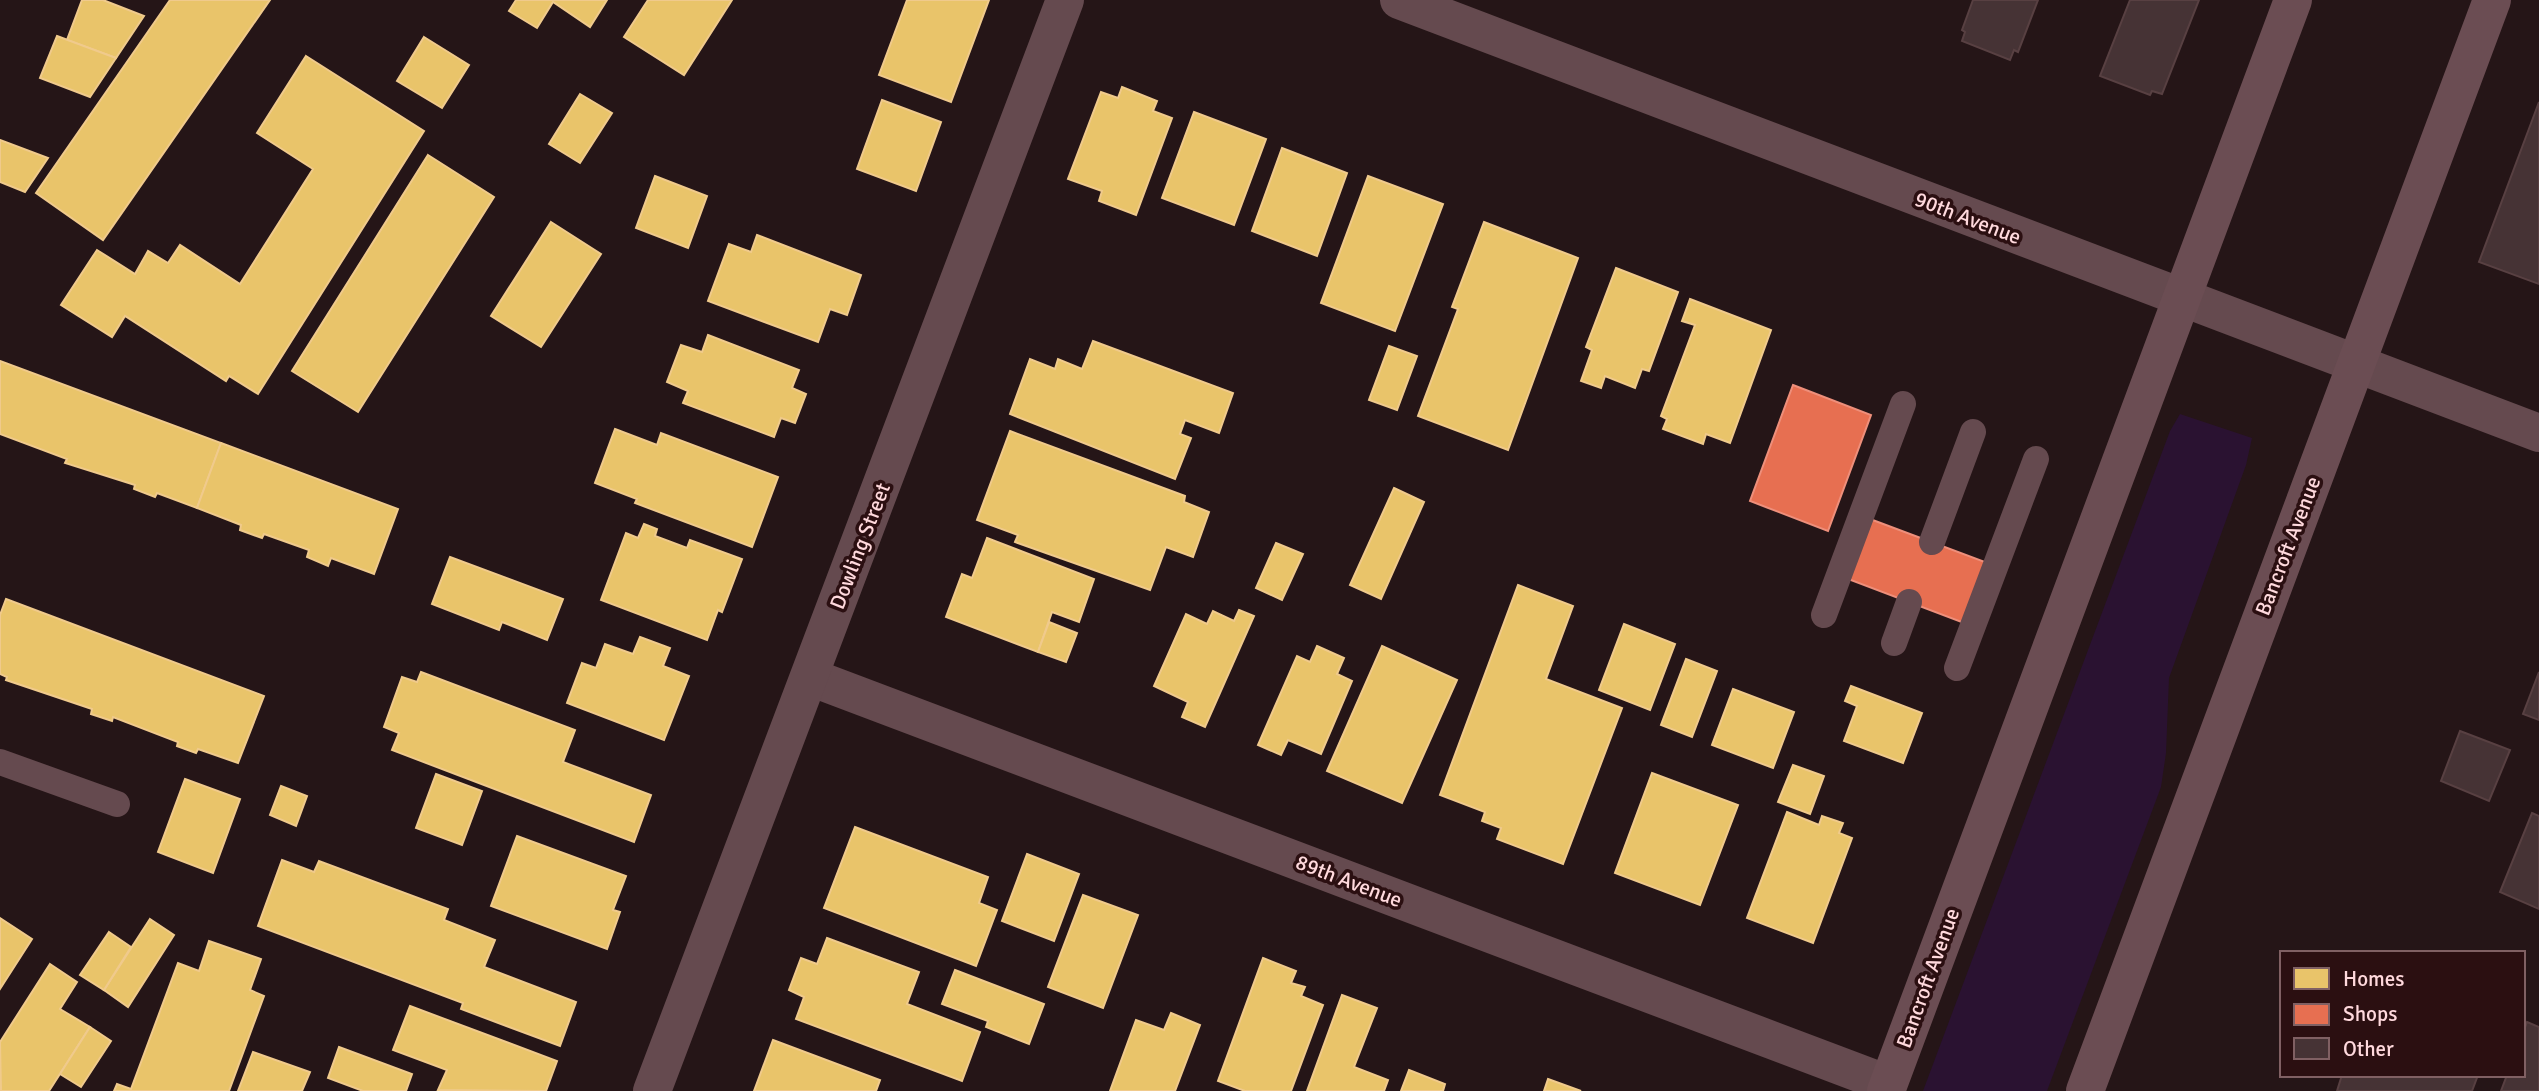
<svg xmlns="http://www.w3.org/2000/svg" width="2539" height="1091" font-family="Signika,sans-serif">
	<rect width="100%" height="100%" fill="#251517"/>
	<!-- green -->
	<polygon fill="#2a1231" points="2180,414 2252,438 2246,465 2169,678 2166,753 2161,787 2047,1091 1923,1091 2170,431"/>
	<!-- homes -->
	<g fill="#e9c46a" stroke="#f0ca8c" stroke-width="2">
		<polygon points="82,0 103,0 144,16 116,58 67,40"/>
		<polygon points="170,0 270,0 103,240 36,193"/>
		<polygon points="516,0 607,0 590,27 553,2 537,28 509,11"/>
		<polygon points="648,0 732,0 684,75 624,37"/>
		<polygon points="907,0 989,0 951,102 879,75"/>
		<polygon points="57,36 116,58 90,97 40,78"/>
		<polygon points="424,37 469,65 442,108 397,81"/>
		<polygon points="306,56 424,131 258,394 229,376 226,381 125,316 112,337 61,305 97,250 135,274 148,251 168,263 180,245 240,284 313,169 257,133"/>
		<polygon points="1122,87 1157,101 1153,111 1172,118 1136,215 1099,201 1102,191 1068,179 1101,92 1118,98"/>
		<polygon points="580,94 612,113 580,163 549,144"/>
		<polygon points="882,100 941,122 916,191 857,169"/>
		<polygon points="1194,112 1266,139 1234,225 1162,198"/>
		<polygon points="0,140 48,158 25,192 0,182"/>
		<polygon points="1282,148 1347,173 1317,256 1252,231"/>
		<polygon points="428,155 494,197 358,412 292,371"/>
		<polygon points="655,176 707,196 688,248 636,228"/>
		<polygon points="1368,176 1443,204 1395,331 1321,303"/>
		<polygon points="551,222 601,254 541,347 491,316"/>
		<polygon points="1484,222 1578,258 1508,450 1418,416 1458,309 1452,307"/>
		<polygon points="757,235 861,275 847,315 830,309 818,342 708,301 729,244 751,252"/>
		<polygon points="1616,268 1678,292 1649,371 1642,369 1635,388 1605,376 1601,388 1581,381 1592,350 1586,347"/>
		<polygon points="1690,299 1771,330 1730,443 1706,434 1703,444 1663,429 1667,419 1661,416 1695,325 1682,321"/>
		<polygon points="708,335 799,370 792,388 806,394 795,423 781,418 774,437 683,403 688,391 667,382 681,345 702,352"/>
		<polygon points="1093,341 1233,393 1219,433 1185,420 1180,434 1191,438 1175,479 1010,414 1030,359 1055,369 1058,359 1082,369"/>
		<polygon points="1389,346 1417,356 1397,410 1369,400"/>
		<polygon points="0,361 221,443 197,508 157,493 155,497 134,489 135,485 65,463 67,459 0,434"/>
		<polygon points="615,429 657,445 661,433 778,477 752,547 635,503 637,499 595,483"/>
		<polygon points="1010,431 1185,496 1184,502 1209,512 1193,557 1166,547 1150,590 1015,542 1018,535 977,520"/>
		<polygon points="221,443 398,509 374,574 331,558 328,566 307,557 309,550 264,534 262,538 240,530 241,525 197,508"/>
		<polygon points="1394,488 1424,502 1381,599 1350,585"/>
		<polygon points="644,524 657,529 655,536 687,548 690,540 742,559 722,612 718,610 707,640 601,600 626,533 638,538"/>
		<polygon points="987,538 1094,579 1079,622 1052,612 1038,652 946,617 962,574 972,578"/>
		<polygon points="1276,543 1303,554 1282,600 1256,588"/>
		<polygon points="450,557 563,599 547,640 502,622 499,630 432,604"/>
		<polygon points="1518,585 1573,606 1546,679 1622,708 1563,864 1497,839 1501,828 1482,821 1485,812 1440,795"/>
		<polygon points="6,599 264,696 238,763 198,749 196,753 177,746 178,742 113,717 112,721 91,714 92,709 6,680 7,677 0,674 0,615"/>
		<polygon points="1239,610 1254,616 1205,727 1182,717 1188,702 1154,686 1186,614 1207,624 1213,611 1234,621"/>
		<polygon points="1049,622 1077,633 1066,662 1038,652"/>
		<polygon points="1624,624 1675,644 1650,710 1599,690"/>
		<polygon points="640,637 670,648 663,666 689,676 664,740 567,703 582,663 596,668 605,644 633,654"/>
		<polygon points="1317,646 1344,658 1337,674 1352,681 1321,754 1288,740 1281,755 1258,745 1297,656 1310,662"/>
		<polygon points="1382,646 1457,680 1402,803 1327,771"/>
		<polygon points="1686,659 1717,671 1692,737 1661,725"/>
		<polygon points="421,672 575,730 563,762 651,795 634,842 392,750 399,733 384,727 402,677 417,682"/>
		<polygon points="1851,686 1922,713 1903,763 1844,741 1857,706 1845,701"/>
		<polygon points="1733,689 1794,712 1773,768 1712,745"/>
		<polygon points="1793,765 1824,776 1810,814 1778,802"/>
		<polygon points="1652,773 1738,805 1700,905 1615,873"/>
		<polygon points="436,774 482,791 462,845 416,828"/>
		<polygon points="185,779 240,799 213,873 158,852"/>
		<polygon points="281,786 307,796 296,826 270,815"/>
		<polygon points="1787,812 1819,825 1822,816 1843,823 1839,833 1852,838 1813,943 1747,918"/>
		<polygon points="855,827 988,877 979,903 997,910 976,966 824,908"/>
		<polygon points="517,836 626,876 613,910 620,912 607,949 491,906"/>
		<polygon points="1027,854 1079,874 1054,941 1002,921"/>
		<polygon points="282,860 314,872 319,861 448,909 444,920 495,940 484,967 576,1002 560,1046 461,1009 463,1003 258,926"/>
		<polygon points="1083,895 1138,915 1103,1008 1048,987"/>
		<polygon points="0,918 32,939 0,989"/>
		<polygon points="150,919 174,935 128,1007 104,990"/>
		<polygon points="109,932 131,947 104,990 80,975"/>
		<polygon points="827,938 919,972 907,1004 980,1032 962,1081 796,1019 804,997 789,990 801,958 817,964"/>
		<polygon points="209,941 261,959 250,990 264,996 229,1091 114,1091 117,1084 131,1089 178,963 199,971"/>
		<polygon points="1263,958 1296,971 1291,983 1305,987 1301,996 1323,1005 1291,1091 1245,1091 1218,1081"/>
		<polygon points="50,964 77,982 60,1009 90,1027 49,1091 1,1091 0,1042"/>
		<polygon points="955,970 1044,1004 1029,1044 986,1027 988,1021 942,1004"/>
		<polygon points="1342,995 1377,1008 1354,1067 1388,1080 1384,1091 1307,1091"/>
		<polygon points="410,1006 557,1061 546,1091 438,1090 447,1070 393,1050"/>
		<polygon points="1171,1013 1200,1025 1175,1091 1110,1091 1136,1020 1164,1030"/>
		<polygon points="90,1027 111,1041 81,1087 60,1074"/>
		<polygon points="773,1040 880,1080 876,1091 754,1091"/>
		<polygon points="339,1047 412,1074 406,1091 363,1091 328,1078"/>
		<polygon points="253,1052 310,1072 302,1091 238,1091"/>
		<polygon points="1409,1070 1445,1084 1443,1091 1401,1091"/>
		<polygon points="1548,1079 1581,1091 1544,1091"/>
	</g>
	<!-- shops -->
	<g fill="#e76f51" stroke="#ee8f7b" stroke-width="2">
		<polygon points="1793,385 1871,415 1828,531 1750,501"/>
		<polygon points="1870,519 1993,565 1972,626 1848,579"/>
	</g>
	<!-- building -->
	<g fill="#463335" stroke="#584042" stroke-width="2">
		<polygon points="1973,0 2038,0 2018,52 2014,50 2010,60 1962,41 1965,32 1962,30"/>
		<polygon points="2130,0 2199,0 2162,94 2152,91 2150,95 2100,76"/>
		<polygon points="2539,102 2539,284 2479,262"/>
		<polygon points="2539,672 2539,720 2523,714"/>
		<polygon points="2460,731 2510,750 2489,801 2441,781"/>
		<polygon points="2532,813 2539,816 2539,909 2500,892"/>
		<polygon points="2527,1022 2539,1027 2539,1091 2501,1091 2507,1075 2523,1075 2523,1033"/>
		<polygon points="2342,1075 2478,1075 2472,1091 2337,1091"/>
	</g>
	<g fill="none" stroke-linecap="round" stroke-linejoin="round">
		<!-- service -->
		<g stroke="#654a4f" stroke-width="26">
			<polyline points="1932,542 1973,432"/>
			<polyline points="1824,615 1903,404"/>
			<polyline points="1894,643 1909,602"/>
			<polyline points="1957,668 2036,459"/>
			<polyline points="0,762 117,804"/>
		</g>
		<!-- minor -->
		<g stroke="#654a4f" stroke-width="38">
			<polyline points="810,677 1888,1084"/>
			<polyline points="652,1091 1065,0"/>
		</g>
		<!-- tertiary -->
		<polyline stroke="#654a4f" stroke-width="38" points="1399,0 2539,433"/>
		<!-- secondary -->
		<g stroke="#6b4d53" stroke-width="38">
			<polyline points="1886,1091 2293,0"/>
			<polyline points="2085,1091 2492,0"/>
		</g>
	</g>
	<g text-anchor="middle" stroke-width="7" stroke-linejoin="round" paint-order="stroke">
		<!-- street labels -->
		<g font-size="21" fill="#ffd9dd" stroke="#2b0f11">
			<text transform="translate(1968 218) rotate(21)" y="7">90th Avenue</text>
			<text transform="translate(860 546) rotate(-69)" y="7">Dowling Street</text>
			<text transform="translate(2288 546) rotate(-69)" y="7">Bancroft Avenue</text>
			<text transform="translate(1349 881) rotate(21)" y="7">89th Avenue</text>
			<text transform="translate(1928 978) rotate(-70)" y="7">Bancroft Avenue</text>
		</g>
	</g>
	<!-- legend -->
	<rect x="2280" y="951" width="245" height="126" fill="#2b0f11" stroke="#806063" stroke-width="2"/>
	<rect x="2294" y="968" width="35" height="21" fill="#e9c46a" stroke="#806063" stroke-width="2"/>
	<text x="2343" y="986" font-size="21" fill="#ffd9dd">Homes</text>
	<rect x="2294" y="1004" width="35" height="21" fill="#e76f51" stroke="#806063" stroke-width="2"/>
	<text x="2343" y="1021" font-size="21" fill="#ffd9dd">Shops</text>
	<rect x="2294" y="1038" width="35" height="21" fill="#463335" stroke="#806063" stroke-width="2"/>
	<text x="2343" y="1056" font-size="21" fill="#ffd9dd">Other</text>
</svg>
